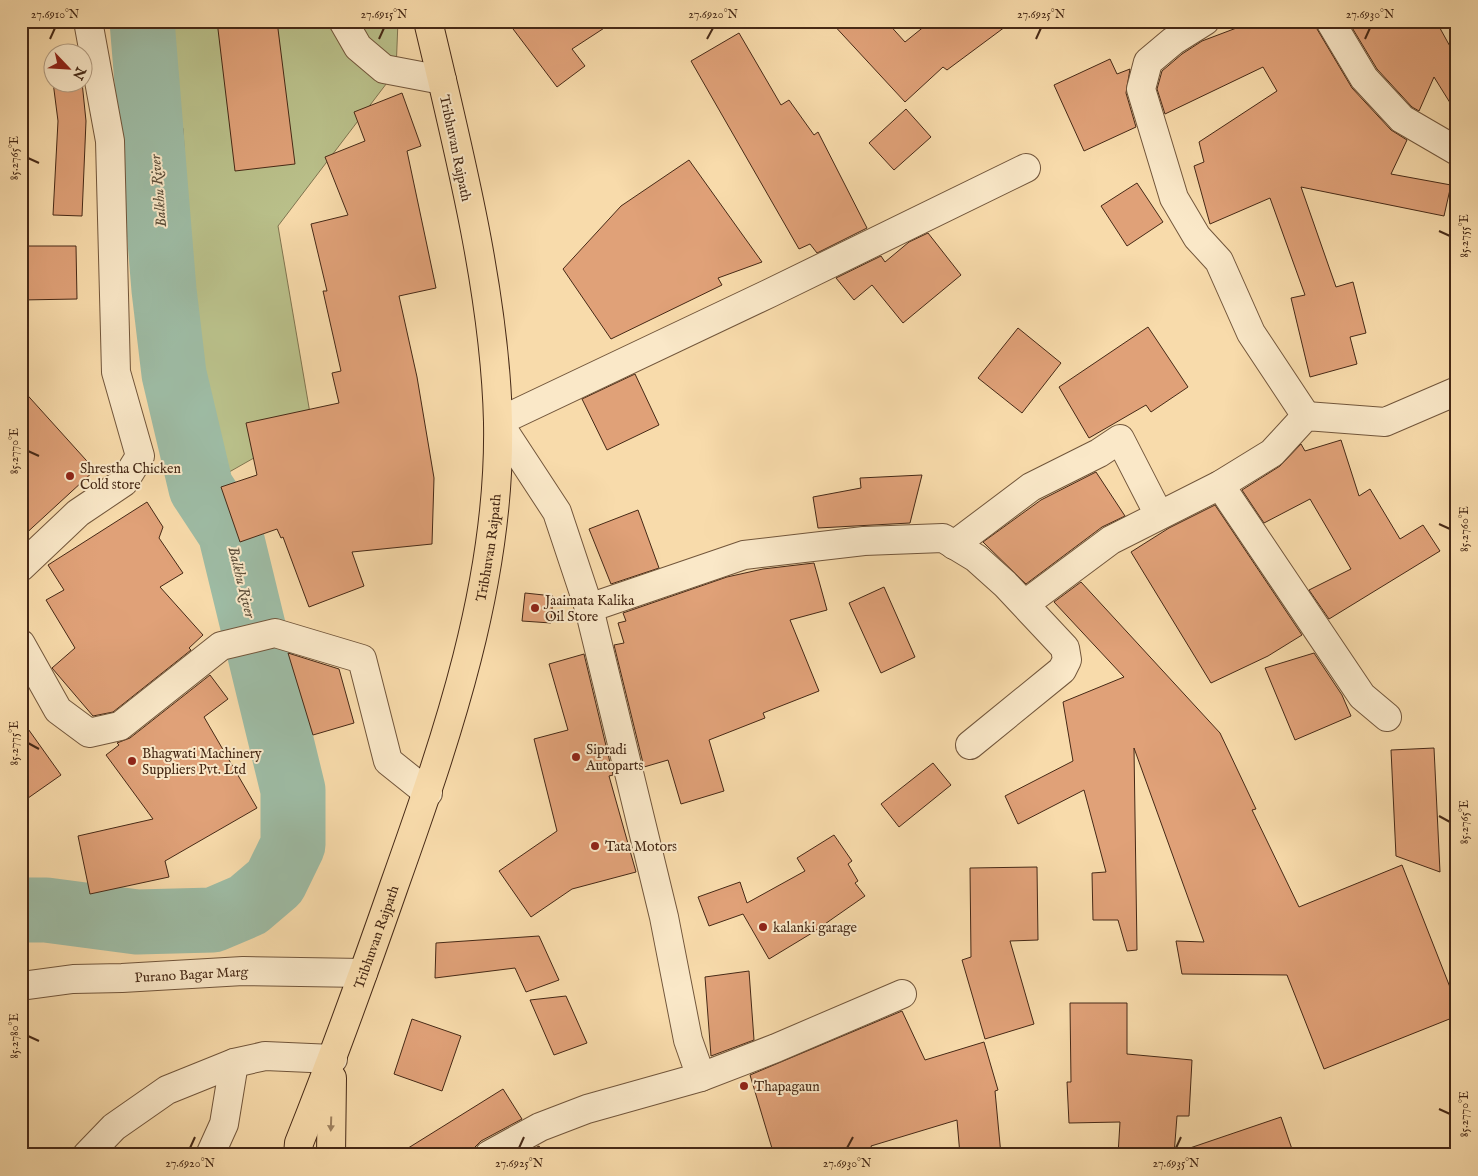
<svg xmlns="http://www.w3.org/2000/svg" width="1478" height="1176" font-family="'IM FELL English',serif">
	<rect width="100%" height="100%" fill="#f8dbab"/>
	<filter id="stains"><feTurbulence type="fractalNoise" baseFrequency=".004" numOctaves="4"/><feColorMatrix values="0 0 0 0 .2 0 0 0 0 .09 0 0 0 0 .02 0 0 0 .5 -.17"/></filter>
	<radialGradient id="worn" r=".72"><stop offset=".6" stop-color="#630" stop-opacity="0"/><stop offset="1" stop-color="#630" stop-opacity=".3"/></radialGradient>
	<!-- green -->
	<polygon fill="#bac18b" stroke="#807550" points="148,21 398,21 396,71 278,226 312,425 201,488 183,129"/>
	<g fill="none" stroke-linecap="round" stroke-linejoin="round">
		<!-- river -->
		<polyline stroke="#9ebca5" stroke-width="65" points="21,910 46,910 137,922 213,920 248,905 275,882 293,845 293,790 230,532 201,488 174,374 164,290 142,21"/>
	</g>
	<!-- building -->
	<g fill="#e0a178" stroke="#462916">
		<polygon points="217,21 277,21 295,164 235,171"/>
		<polygon points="507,21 615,21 572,49 585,66 557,87"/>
		<polygon points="830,21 886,21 905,42 931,21 1013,21 947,70 943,67 905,102"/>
		<polygon points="1255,21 1314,21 1317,29 1352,88 1391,130 1407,140 1391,174 1451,185 1444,216 1301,187 1336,287 1353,282 1366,333 1350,337 1357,364 1310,377 1291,298 1305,295 1270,198 1210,224 1194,166 1204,162 1199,142 1277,91 1263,67 1165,114 1157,89 1162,71 1182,54 1202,41"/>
		<polygon points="1348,21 1436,21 1457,59 1457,114 1434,77 1419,111 1412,107 1377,69"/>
		<polygon points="739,33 781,105 789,100 814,135 818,132 867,228 817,253 810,244 799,249 691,61"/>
		<polygon points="1110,59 1117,74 1130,69 1126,93 1136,127 1084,151 1054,85"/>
		<polygon points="53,82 82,82 86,121 82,216 53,215 58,121"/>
		<polygon points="402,93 421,146 407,151 436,288 399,296 417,377 434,478 432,544 352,552 364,586 309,607 283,537 281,538 277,529 240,542 221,487 257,475 246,423 339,403 332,373 341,371 323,291 327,291 311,224 348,215 325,157 365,141 354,112"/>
		<polygon points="906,109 931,137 894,170 869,143"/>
		<polygon points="689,160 762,262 718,278 722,285 611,339 563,269 621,206"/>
		<polygon points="1137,183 1163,222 1127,246 1101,206"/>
		<polygon points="928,233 961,275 903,323 872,285 854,300 836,278 881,256 885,262 909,242"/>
		<polygon points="21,246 76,246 77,299 21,300"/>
		<polygon points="1148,327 1188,387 1151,412 1146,405 1089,438 1059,387"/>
		<polygon points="1018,328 1061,363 1022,413 978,378"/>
		<polygon points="635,374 659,425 607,450 582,399"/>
		<polygon points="21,388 95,470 21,538"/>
		<polygon points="1341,440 1359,496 1370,489 1400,539 1423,525 1440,551 1329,619 1309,590 1351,569 1310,499 1264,523 1242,490 1280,466 1301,444 1305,451"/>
		<polygon points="1096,472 1125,516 1102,527 1026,584 983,542 1041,500"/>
		<polygon points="922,475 910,523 818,528 813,497 861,488 860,478"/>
		<polygon points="147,502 163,527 159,538 183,573 160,587 203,635 189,648 191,650 113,712 93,716 52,668 75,648 46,600 64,590 48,565"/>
		<polygon points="1215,505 1302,635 1268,656 1211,683 1131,552 1169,528"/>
		<polygon points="638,510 659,568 611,584 589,529"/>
		<polygon points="814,563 827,610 790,620 819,691 763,713 765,718 709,740 724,791 681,804 668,760 644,767 614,645 624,643 618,623 626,621 623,613 727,577 763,569"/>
		<polygon points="1081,582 1220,733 1256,809 1252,810 1299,907 1402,865 1457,1005 1457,1016 1324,1069 1287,975 1182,974 1176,941 1204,942 1134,748 1137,950 1127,951 1118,920 1093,920 1092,873 1106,872 1084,790 1018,824 1005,796 1073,761 1063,702 1124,677 1054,602"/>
		<polygon points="884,587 915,657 881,673 849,603"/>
		<polygon points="525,593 553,596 551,623 522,621"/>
		<polygon points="288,653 339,669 354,723 313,735"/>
		<polygon points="1314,653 1342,695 1351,716 1295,740 1265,668"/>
		<polygon points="584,654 613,775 609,776 636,872 572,889 531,917 499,871 557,831 534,739 568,730 549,664"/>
		<polygon points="210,675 228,699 204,717 257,808 165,861 169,877 90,894 78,836 153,819 106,755 119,745 117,743 130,738"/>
		<polygon points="21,719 61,775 21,803"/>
		<polygon points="1434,748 1440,872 1396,856 1391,750"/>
		<polygon points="933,763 951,785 899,827 881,804"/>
		<polygon points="834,835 852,861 848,864 858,881 855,883 865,896 812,933 769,959 743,914 709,926 698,897 740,882 747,903 805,871 797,858"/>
		<polygon points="1037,867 1038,940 1010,941 1034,1024 985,1039 962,960 971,957 970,868"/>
		<polygon points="539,936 559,980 526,992 515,968 435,978 436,943"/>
		<polygon points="749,971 754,1040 711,1056 705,977"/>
		<polygon points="566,996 587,1043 554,1055 530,1000"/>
		<polygon points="1070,1003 1127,1003 1127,1054 1192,1060 1189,1116 1177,1116 1174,1155 1118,1155 1120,1122 1069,1123 1067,1082 1071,1082"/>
		<polygon points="902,1011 925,1060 984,1042 998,1090 995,1091 1001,1155 960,1155 957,1120 871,1146 874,1155 774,1155 750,1075"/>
		<polygon points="412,1019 461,1036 442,1091 394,1074"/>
		<polygon points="503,1089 522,1119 481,1141 475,1147 473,1155 397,1155"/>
		<polygon points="1281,1117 1294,1155 1185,1155 1184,1150"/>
		<polygon points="539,1146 544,1155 522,1155"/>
	</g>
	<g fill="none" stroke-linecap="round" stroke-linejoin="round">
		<!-- minor casing -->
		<g stroke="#72563b" stroke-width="30">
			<g id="minor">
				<polyline points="343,21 358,47 384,69 442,80"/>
				<polyline points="1205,21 1173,41 1148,62 1141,89 1174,198 1197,237 1219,261 1251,333 1306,416"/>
				<polyline points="1330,21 1364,78 1402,119 1457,151"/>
				<polyline points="1220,485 1362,696 1387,717"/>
				<polyline points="954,545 1031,487 1099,453 1120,439 1159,515"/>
				<polyline points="21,567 78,513 124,482 140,456 116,372 110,141 88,21"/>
				<polyline points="1025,604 1111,540 1220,485 1272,453 1306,416 1385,422 1457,391"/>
				<polyline points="589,608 744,555 864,541 943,538 976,558 1005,584 1065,648 1067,660 1062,670 970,745"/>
				<polyline points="21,644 58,710 89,733 120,726 221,646 275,633 362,659 388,761 428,793"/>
				<path id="s1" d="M21,986L73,979L122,978L243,971L363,973"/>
				<polyline points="701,1077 776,1048 902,994"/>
				<polyline points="87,1155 114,1127 167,1090 234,1063 265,1056 333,1059"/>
				<polyline points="210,1155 224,1124 234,1063"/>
				<polyline points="489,1155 540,1127 587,1109 701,1077 688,1040 664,917 589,608 557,512 498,422 770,293 1026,168"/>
			</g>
		</g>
		<!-- highway casing -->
		<g stroke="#462916" stroke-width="30">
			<g id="highway">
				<path id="s2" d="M298,1155L299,1143C333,1058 364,972 394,886C447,737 501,582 498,422C495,292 458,148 428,21"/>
				<polyline points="331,1155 332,1078"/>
			</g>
		</g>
		<!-- minor -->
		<use href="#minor" stroke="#fae8c8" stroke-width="28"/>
		<!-- highway -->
		<use href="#highway" stroke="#f8dbab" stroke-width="28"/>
	</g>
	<!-- one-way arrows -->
	<defs><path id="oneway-solid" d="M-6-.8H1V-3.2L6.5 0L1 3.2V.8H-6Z" transform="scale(1.25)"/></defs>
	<use fill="#9f8260" href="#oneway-solid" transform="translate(331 1124) rotate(92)"/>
	<!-- ticks -->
	<path fill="none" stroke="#462916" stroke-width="2" d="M50,39L55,28M379,39L384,28M707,39L713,28M1036,39L1041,28M1365,39L1370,28M28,158L39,163M1439,231L1450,236M28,451L39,456M1439,524L1450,529M28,743L39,749M1439,816L1450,822M28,1036L39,1041M1439,1109L1450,1114M190,1148L195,1137M519,1148L524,1137M847,1148L853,1137M1176,1148L1181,1137"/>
	<!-- markers -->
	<g fill="#8f2418" stroke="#fae8c8" stroke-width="2">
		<circle cx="70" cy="476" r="5"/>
		<circle cx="535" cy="608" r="5"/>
		<circle cx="576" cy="757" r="5"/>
		<circle cx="132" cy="761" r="5"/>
		<circle cx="595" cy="846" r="5"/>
		<circle cx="763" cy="927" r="5"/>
		<circle cx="744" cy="1086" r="5"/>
	</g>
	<g text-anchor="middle" stroke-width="4" stroke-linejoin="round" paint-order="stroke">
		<!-- street labels -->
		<g font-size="14" fill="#462916" stroke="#fae8c8">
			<text transform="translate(456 148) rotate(78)" y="5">Tribhuvan Rajpath</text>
			<text dy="5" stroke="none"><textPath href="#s2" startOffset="638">Tribhuvan Rajpath</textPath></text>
			<text dy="5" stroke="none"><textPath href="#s2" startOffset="232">Tribhuvan Rajpath</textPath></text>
			<text dy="5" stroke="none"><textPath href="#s1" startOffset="171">Purano Bagar Marg</textPath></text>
		</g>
		<!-- poi labels -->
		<g font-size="14" fill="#462916" stroke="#fae8c8" text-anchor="start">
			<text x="80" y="473">Shrestha Chicken<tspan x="80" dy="16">Cold store</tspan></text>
			<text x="545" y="605">Jaaimata Kalika<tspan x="545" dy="16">Oil Store</tspan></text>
			<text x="586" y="754">Sipradi<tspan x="586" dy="16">Autoparts</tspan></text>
			<text x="142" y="758">Bhagwati Machinery<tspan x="142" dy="16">Suppliers Pvt. Ltd</tspan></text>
			<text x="605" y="851">Tata Motors</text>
			<text x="773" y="932">kalanki garage</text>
			<text x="754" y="1091">Thapagaun</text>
		</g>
		<!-- water labels -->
		<g font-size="15" font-style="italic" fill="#5c4e3a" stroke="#fae8c8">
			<text transform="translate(158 191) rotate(-95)" y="5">Balkhu River</text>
			<text transform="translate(242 582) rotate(76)" y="5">Balkhu River</text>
		</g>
	</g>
	<!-- margin -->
	<rect width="1478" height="1176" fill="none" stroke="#f8dbab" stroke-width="55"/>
	<!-- north arrow -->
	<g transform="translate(68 68) rotate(115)"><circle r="24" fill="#fae8c8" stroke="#b29c81"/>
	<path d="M0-4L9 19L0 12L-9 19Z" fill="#8f2418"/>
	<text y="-8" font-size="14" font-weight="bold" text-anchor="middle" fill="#462916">N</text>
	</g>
	<rect x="28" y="28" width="1422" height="1120" fill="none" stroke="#462916" stroke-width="2"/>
	<g font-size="12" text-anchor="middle" fill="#462916">
		<text x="55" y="18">27.6910°N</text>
		<text x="384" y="18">27.6915°N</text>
		<text x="713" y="18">27.6920°N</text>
		<text x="1041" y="18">27.6925°N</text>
		<text x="1370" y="18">27.6930°N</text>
		<text transform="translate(14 158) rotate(-90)" y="4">85.2765°E</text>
		<text transform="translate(1464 236) rotate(-90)" y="4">85.2755°E</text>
		<text transform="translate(14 451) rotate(-90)" y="4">85.2770°E</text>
		<text transform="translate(1464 529) rotate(-90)" y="4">85.2760°E</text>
		<text transform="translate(14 743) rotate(-90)" y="4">85.2775°E</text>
		<text transform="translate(1464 822) rotate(-90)" y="4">85.2765°E</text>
		<text transform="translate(14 1036) rotate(-90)" y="4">85.2780°E</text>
		<text transform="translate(1464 1114) rotate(-90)" y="4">85.2770°E</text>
		<text x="190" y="1167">27.6920°N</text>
		<text x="519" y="1167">27.6925°N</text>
		<text x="847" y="1167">27.6930°N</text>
		<text x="1176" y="1167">27.6935°N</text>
	</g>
	<rect width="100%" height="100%" filter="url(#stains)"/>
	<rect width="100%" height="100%" fill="url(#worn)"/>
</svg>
